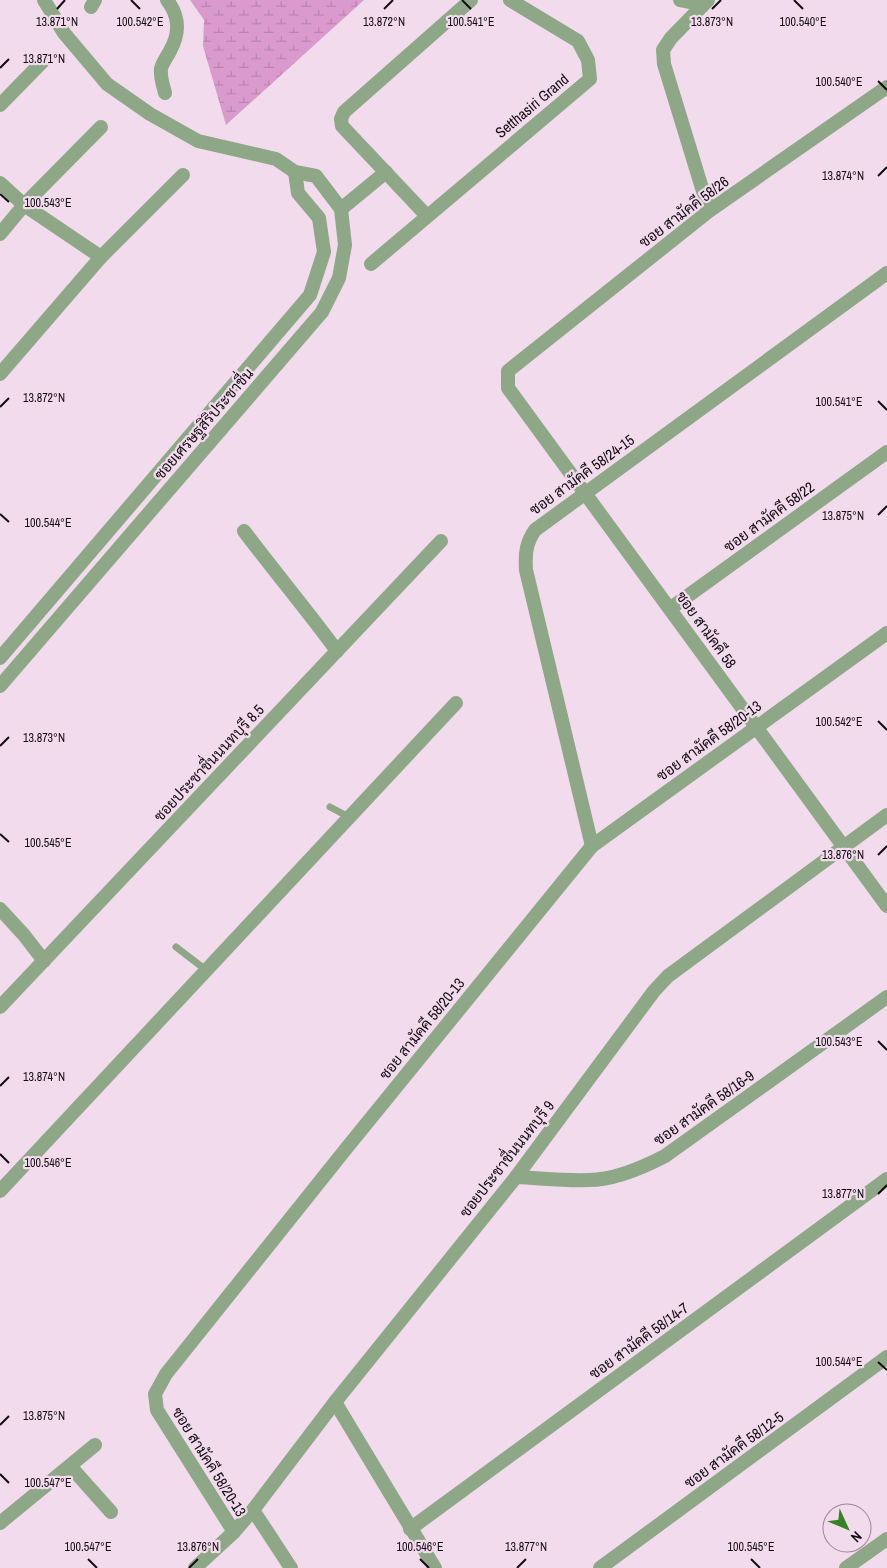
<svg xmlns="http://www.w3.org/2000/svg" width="887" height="1568" font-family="'Archivo Narrow',Sarabun,sans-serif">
	<defs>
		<pattern id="wetland-marsh" width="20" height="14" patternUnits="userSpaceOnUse" patternTransform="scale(1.25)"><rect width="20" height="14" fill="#da9acd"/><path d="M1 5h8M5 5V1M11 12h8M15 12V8" fill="none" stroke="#ba84af"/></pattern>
	</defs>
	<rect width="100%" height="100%" fill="#f2dbed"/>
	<!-- wetland -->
	<polygon fill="url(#wetland-marsh)" points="190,0 364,0 226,125 203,46 204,20"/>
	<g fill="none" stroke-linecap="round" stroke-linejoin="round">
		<!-- lane -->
		<g stroke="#8da787" stroke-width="7">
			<polyline points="330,807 349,817"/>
			<polyline points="176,947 206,970"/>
		</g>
		<!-- street -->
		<g stroke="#8da787" stroke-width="14">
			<polyline points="680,0 696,3 701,7"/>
			<polyline points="708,0 671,38 663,50 664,64 709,211"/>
			<polyline points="91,7 95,0"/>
			<polyline points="887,87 709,211 508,371 508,388 887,906"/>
			<path d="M165,93C163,85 160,77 161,69C162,63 167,57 170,51C180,33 180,17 167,0"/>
			<polyline points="0,105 43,61"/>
			<polyline points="0,183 24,205 101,257"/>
			<polyline points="341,209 386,172"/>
			<polyline points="427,216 342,126 341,119 344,112 471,0"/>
			<polyline points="0,234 24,205 101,127"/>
			<polyline points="371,264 590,79 588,60 578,41 510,0"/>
			<polyline points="0,374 101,257 183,175"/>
			<path d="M244,531C274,571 307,610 337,651"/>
			<polyline points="671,608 887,452"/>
			<polyline points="0,658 310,295 324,252 319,218 298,193 295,172"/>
			<polyline points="0,686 322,312 339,278 345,245 341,209 316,176 295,172 276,159 198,141 150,114 107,84 64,33 44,0"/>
			<path d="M592,846L526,570C525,554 526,543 535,530L887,273"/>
			<polyline points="0,909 24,935 44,961"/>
			<polyline points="0,1007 441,541"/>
			<path d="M516,1177C540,1178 564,1181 589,1180C615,1180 642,1168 665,1156L887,997"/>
			<polyline points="0,1191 456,703"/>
			<polyline points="335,1402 435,1568"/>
			<polyline points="70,1466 111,1512"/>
			<polyline points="253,1510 291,1568"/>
			<polyline points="0,1523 95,1445"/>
			<polyline points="410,1529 887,1179"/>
			<polyline points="234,1532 157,1410 155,1394 166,1374 345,1150 592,846 887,633"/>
			<polyline points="195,1568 234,1532 253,1510 335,1402 516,1177 654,991 668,976 887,815"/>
			<polyline points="600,1568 887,1357"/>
			<polyline points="846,1568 887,1539"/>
		</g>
	</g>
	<!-- ticks -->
	<path fill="none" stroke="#140c12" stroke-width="2" d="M131,0L140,9M462,0L471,9M794,0L803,9M57,9L65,0M384,9L393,0M712,9L721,0M0,68L9,59M878,81L887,90M878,176L887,167M0,194L9,202M878,401L887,410M0,407L9,398M0,514L9,522M878,515L887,506M878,721L887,730M0,746L9,737M0,834L9,842M878,855L887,846M878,1041L887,1050M0,1086L9,1077M0,1154L9,1163M878,1194L887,1185M878,1362L887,1370M0,1425L9,1416M0,1474L9,1483M88,1559L97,1568M420,1559L429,1568M751,1559L760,1568M189,1568L198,1559M517,1568L526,1559"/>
	<g text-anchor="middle" stroke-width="4.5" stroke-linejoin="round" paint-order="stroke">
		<!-- street labels -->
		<g font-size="15" fill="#140c12" stroke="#f2dbed">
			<text transform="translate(532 106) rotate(-40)" y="5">Setthasiri Grand</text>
			<text transform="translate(684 212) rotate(-37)" y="5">ซอย สามัคคี 58/26</text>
			<text transform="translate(204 424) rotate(-49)" y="5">ซอยเศรษฐสิริประชาชื่น</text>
			<text transform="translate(582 475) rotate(-36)" y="5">ซอย สามัคคี 58/24-15</text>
			<text transform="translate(769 517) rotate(-36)" y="5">ซอย สามัคคี 58/22</text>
			<text transform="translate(706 630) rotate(54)" y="5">ซอย สามัคคี 58</text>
			<text transform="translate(709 741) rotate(-36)" y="5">ซอย สามัคคี 58/20-13</text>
			<text transform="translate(209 763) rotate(-47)" y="5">ซอยประชาชื่นนนทบุรี 8.5</text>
			<text transform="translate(422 1029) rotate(-51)" y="5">ซอย สามัคคี 58/20-13</text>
			<text transform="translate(704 1108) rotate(-35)" y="5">ซอย สามัคคี 58/16-9</text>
			<text transform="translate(507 1159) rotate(-52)" y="5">ซอยประชาชื่นนนทบุรี 9</text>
			<text transform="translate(639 1341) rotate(-36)" y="5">ซอย สามัคคี 58/14-7</text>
			<text transform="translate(734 1450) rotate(-36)" y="5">ซอย สามัคคี 58/12-5</text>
			<text transform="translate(209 1462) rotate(58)" y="5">ซอย สามัคคี 58/20-13</text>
		</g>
	</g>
	<g font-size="12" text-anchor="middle" fill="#140c12" stroke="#f2dbed" stroke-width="4.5" stroke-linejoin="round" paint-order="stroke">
		<text x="140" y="26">100.542°E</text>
		<text x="471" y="26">100.541°E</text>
		<text x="803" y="26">100.540°E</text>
		<text x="57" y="26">13.871°N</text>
		<text x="384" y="26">13.872°N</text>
		<text x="712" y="26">13.873°N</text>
		<text x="44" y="63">13.871°N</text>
		<text x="839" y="86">100.540°E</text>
		<text x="843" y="180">13.874°N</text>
		<text x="48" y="207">100.543°E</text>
		<text x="44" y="402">13.872°N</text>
		<text x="839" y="406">100.541°E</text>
		<text x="843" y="520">13.875°N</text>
		<text x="48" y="527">100.544°E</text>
		<text x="839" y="726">100.542°E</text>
		<text x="44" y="742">13.873°N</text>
		<text x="48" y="847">100.545°E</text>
		<text x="843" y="859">13.876°N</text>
		<text x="839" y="1046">100.543°E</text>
		<text x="44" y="1081">13.874°N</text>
		<text x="48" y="1167">100.546°E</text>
		<text x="843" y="1198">13.877°N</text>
		<text x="839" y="1366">100.544°E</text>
		<text x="44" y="1420">13.875°N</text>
		<text x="48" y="1487">100.547°E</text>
		<text x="198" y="1551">13.876°N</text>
		<text x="526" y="1551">13.877°N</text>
		<text x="88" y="1551">100.547°E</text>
		<text x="420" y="1551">100.546°E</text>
		<text x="751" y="1551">100.545°E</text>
	</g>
	<!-- north arrow -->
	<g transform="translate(847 1528) rotate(134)"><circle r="24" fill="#f2dbed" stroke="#998895"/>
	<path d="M0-4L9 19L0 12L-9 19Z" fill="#398126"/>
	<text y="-8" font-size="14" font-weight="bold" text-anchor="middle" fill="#140c12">N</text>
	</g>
</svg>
